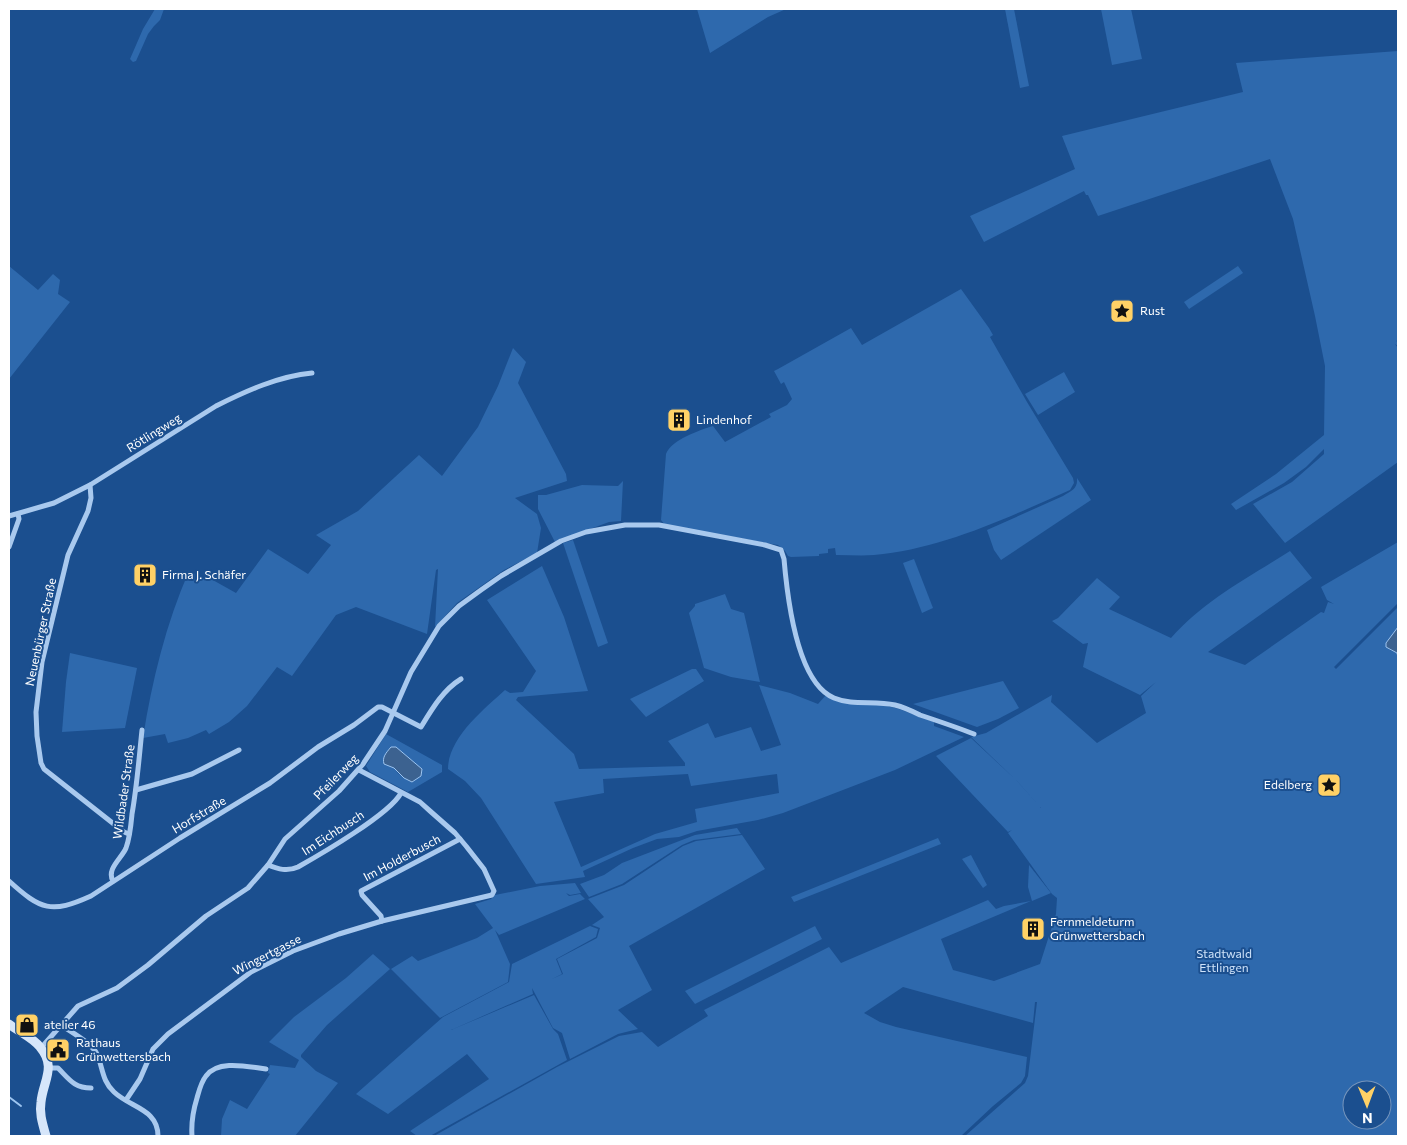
<svg xmlns="http://www.w3.org/2000/svg" width="1407" height="1145" font-family="Commissioner,sans-serif">
	<rect width="100%" height="100%" fill="#1b4f8f"/>
	<!-- green -->
	<g fill="#2e69ad" fill-rule="evenodd">
		<polygon points="155,9 164,9 160,20 154,26 148,34 136,61 133,62 130,59 143,29"/>
		<polygon points="697,9 786,9 768,17 710,53"/>
		<polygon points="1005,9 1014,9 1029,86 1020,88"/>
		<polygon points="1101,9 1131,9 1142,59 1112,65"/>
		<polygon points="1398,51 1398,338 1396,342 1398,340 1398,346 1395,344 1398,348 1398,462 1285,543 1253,504 1292,482 1324,454 1324,449 1306,467 1284,483 1236,510 1231,504 1276,474 1324,435 1325,366 1315,316 1293,219 1270,159 1098,216 1088,195 1086,195 1084,191 984,242 970,216 1075,169 1062,136 1243,92 1236,63"/>
		<polygon points="9,266 38,290 53,274 60,280 58,294 70,302 9,379"/>
		<polygon points="1238,266 1243,273 1189,309 1184,302"/>
		<path d="M961,289L989,328L993,335L990,337L1027,402L1073,478L1074,483L1070,490C1009,517 942,549 874,555C862,556 849,555 836,555L835,548L828,549V553L819,554V556L791,557L788,556L785,551L778,545L665,525L661,520L666,454C671,440 700,430 713,426L725,442L771,417L769,414L787,405L792,399L784,382L781,384L774,371L778,369L851,328L862,345Z"/>
		<path d="M513,348L526,362L518,383L566,474L567,481L515,498L537,514L541,528L537,553L504,570L457,603L435,627L438,569L436,570L427,634L356,607L336,615L292,676L277,667L247,706L229,722L209,734L206,730L188,738L168,743L165,734L143,738C152,680 166,624 189,571L209,581L211,579L236,593L268,549L308,574L331,545L316,535L358,511L419,455L442,476L478,427L498,386Z"/>
		<polygon points="1064,372 1075,392 1038,415 1025,394"/>
		<path d="M1077,478L1091,500L1001,560L994,550L987,530L1063,496C1071,491 1078,489 1077,478Z"/>
		<polygon points="623,481 621,521 609,522 555,542 538,509 538,495 546,495 582,485 618,486"/>
		<polygon points="573,540 608,643 598,647 563,543"/>
		<path d="M1398,542V603L1334,667L1336,669L1398,607V627L1386,643L1390,650L1397,653L1398,657V1136H965L1025,1083L1028,1076L1037,1002H1035L1033,1023L903,987L864,1013L880,1022L896,1027L1027,1057L1025,1076L1021,1083L993,1106L961,1136H434L557,1067L619,1036L642,1032L658,1047L708,1016L704,1010L829,947L841,963L988,900L996,909L1004,906L1031,901L941,939L953,970L994,981L1040,964L1056,914L1057,898L1052,894L1008,833L1012,830L1008,832L936,756L971,738L1016,780L1041,808L1017,781L971,737L986,733L1052,695L1051,702L1097,743L1146,713L1141,696L1156,682L1140,695L1083,667L1088,643L1083,644L1052,621L1058,618L1097,578L1120,597L1109,609L1171,638C1203,601 1249,577 1290,551L1312,578L1208,652L1245,665L1321,612L1324,613L1328,602L1334,604L1327,600L1321,587ZM1352,1090H1382V1120H1352Z"/>
		<polygon points="914,559 933,608 922,613 903,563"/>
		<path d="M542,566L564,617L588,691L518,697L516,700L574,754L579,769L685,766V763L668,741L708,723L715,738L751,727L761,751L781,745L759,685L790,693L818,704L826,695L832,699L880,704L899,709L934,722V726L964,737L895,770L783,813L758,820L697,831L679,837L657,839L633,848L583,871L585,877L536,884L481,798L465,781L448,769C448,738 484,709 505,690L510,693L523,692L536,671L487,600ZM688,774L691,786L777,774L779,793L695,809L697,822L655,834L581,867L554,802L604,793L603,779Z"/>
		<polygon points="725,594 731,609 744,613 760,682 731,677 704,668 689,613 695,606 695,604"/>
		<polygon points="70,653 137,668 125,728 62,732 66,682"/>
		<polygon points="692,669 696,669 704,681 646,717 630,699"/>
		<polygon points="1003,681 1019,708 998,719 977,727 913,704"/>
		<path d="M386,734L442,765V772L408,792L370,772L366,766ZM391,747H396L422,769L421,776L415,780C393,777 394,767 391,747Z"/>
		<polygon points="737,828 741,834 694,840 682,845 622,884 589,897 580,884 604,875 622,863 695,835"/>
		<polygon points="742,835 765,869 629,946 652,990 618,1010 638,1029 618,1034 570,1059 562,1033 553,1028 532,988 533,994 451,1030 534,995 553,1029 558,1034 567,1060 430,1136 417,1136 410,1131 489,1079 467,1054 388,1114 356,1094 443,1017 447,1023 443,1017 509,982 512,964 590,926 598,929 596,937 556,959 562,974 552,979 563,974 557,959 597,938 600,928 592,925 604,917 588,899 624,885 683,846 696,841"/>
		<polygon points="938,838 941,844 794,902 791,897"/>
		<polygon points="971,855 987,885 983,888 962,859"/>
		<polygon points="1029,865 1051,893 1032,901 1028,887"/>
		<polygon points="575,883 581,893 570,895 566,893 569,896 580,894 585,899 499,935 495,930 510,964 508,982 440,1018 391,969 412,956 418,961 477,938 493,928 475,904 491,899 495,895 540,886"/>
		<polygon points="815,926 822,939 695,1004 685,991"/>
		<polygon points="373,954 390,969 327,1025 301,1055 301,1057 316,1071 338,1083 295,1136 221,1136 222,1119 230,1100 247,1109 270,1074 268,1073 270,1065 295,1068 299,1060 269,1042 294,1017 346,978"/>
	</g>
	<!-- water -->
	<g fill="#3c6290" stroke="#9cc4f0">
		<polygon points="1398,627 1398,657 1397,653 1386,647 1386,643"/>
		<path d="M391,747H396L422,769L421,776L412,782L404,778L394,768L384,764C382,757 386,753 391,747Z"/>
	</g>
	<g fill="none" stroke-linecap="round" stroke-linejoin="round">
		<!-- stream -->
		<polyline stroke="#9cc4f0" stroke-width="2" points="9,1097 21,1106"/>
		<!-- street -->
		<g stroke="#a9c9ee" stroke-width="5">
			<polyline points="90,485 91,498 88,511 68,555 42,662 36,712 37,736 41,763 44,769 124,832 129,834"/>
			<path d="M9,516L54,503L90,485L216,406C246,391 279,376 312,373"/>
			<polyline points="9,547 19,519 18,514"/>
			<polyline points="136,790 192,774 239,750"/>
			<path d="M268,865C278,869 287,872 298,867C321,854 390,814 401,793"/>
			<path d="M9,881C41,910 51,914 91,896L180,838L270,783L318,747L354,725L378,707H382L421,727C432,709 443,690 461,679"/>
			<path d="M113,881C106,869 122,858 126,848C130,837 131,825 132,814C137,786 139,758 142,730"/>
			<polyline points="382,921 381,916 362,895 361,891 460,839"/>
			<path d="M61,1025C71,1032 92,1043 97,1054C103,1068 102,1081 114,1092C131,1108 158,1109 158,1136"/>
			<path d="M41,1048L78,1006L117,988L148,965L206,916L248,888L268,865L285,839L339,791L363,764L385,731L411,672L439,626L459,606L481,590L501,576L561,541L586,532L625,525H659L765,545L781,550L784,559C787,594 796,682 834,698C853,706 875,700 895,705C903,707 912,711 920,715C938,721 956,727 974,734"/>
			<path d="M48,1068H58C69,1079 74,1088 91,1088"/>
			<polyline points="126,1100 140,1079 153,1049 168,1034 251,972 293,951 339,934 382,921 492,895 494,891 484,869 466,846 455,833 430,811 420,802 359,770"/>
			<path d="M192,1136C191,1122 193,1111 197,1098C199,1091 201,1082 206,1076C218,1059 249,1067 266,1069"/>
		</g>
		<!-- secondary -->
		<path stroke="#d6e6fa" stroke-width="9" d="M9,1024C19,1032 32,1037 40,1047C57,1067 43,1081 41,1102C39,1114 43,1125 46,1136"/>
	</g>
	<!-- icons -->
	<defs>
		<g id="sight-square" transform="scale(1.25)"><rect x="-9" y="-9" width="18" height="18" rx="4" fill="#ffd166" stroke="#1b4f8f"/><path d="M0-6L1.8-2.2L6-1.7L2.9 1.2L3.7 5.4L0 3.3L-3.7 5.4L-2.9 1.2L-6-1.7L-1.8-2.2Z" fill="#111"/></g>
		<g id="building-square" transform="scale(1.25)"><rect x="-9" y="-9" width="18" height="18" rx="4" fill="#ffd166" stroke="#1b4f8f"/><path d="M-4-6H4V6H1V3H-1V6H-4ZM-2.5-4.3h1.7v1.8h-1.7ZM.8-4.3h1.7v1.8H.8ZM-2.5-1h1.7V.8h-1.7ZM.8-1h1.7V.8H.8Z" fill="#111"/></g>
		<g id="shop-square" transform="scale(1.25)"><rect x="-9" y="-9" width="18" height="18" rx="4" fill="#ffd166" stroke="#1b4f8f"/><path d="M-5-2.5h2.3a2.7 3.5 0 0 1 5.4 0H5L5.5 6h-11ZM-1.5-2.5h3a1.5 2.3 0 0 0-3 0Z" fill="#111"/></g>
		<g id="civic-square" transform="scale(1.25)"><rect x="-9" y="-9" width="18" height="18" rx="4" fill="#ffd166" stroke="#1b4f8f"/><path d="M-.6-6.5H3V-4.5H.6V-3L4-1V1h2V6H-6V1h2V-1L-.6-3ZM-1.2 2.5V6h2.4V2.5Z" fill="#111"/></g>
	</defs>
	<g fill-rule="evenodd">
		<use href="#sight-square" x="1122" y="311"/>
		<use href="#building-square" x="679" y="420"/>
		<use href="#building-square" x="145" y="575"/>
		<use href="#sight-square" x="1329" y="785"/>
		<use href="#building-square" x="1033" y="929"/>
		<use href="#shop-square" x="27" y="1025"/>
		<use href="#civic-square" x="58" y="1050"/>
	</g>
	<g text-anchor="middle" stroke-width="4" stroke-linejoin="round" paint-order="stroke">
		<!-- poi labels -->
		<g font-size="12" fill="#fff" stroke="#1b4f8f" text-anchor="start">
			<text x="1140" y="315">Rust</text>
			<text x="696" y="424">Lindenhof</text>
			<text x="162" y="579">Firma J. Schäfer</text>
			<text x="1312" y="789" text-anchor="end">Edelberg</text>
			<text x="1050" y="926">Fernmeldeturm<tspan x="1050" dy="14">Grünwettersbach</tspan></text>
			<text x="44" y="1029">atelier 46</text>
			<text x="76" y="1047">Rathaus<tspan x="76" dy="14">Grünwettersbach</tspan></text>
		</g>
		<!-- street labels -->
		<g font-size="12" fill="#fff" stroke="#1b4f8f">
			<text transform="translate(154 433) rotate(-32)" y="4">Rötlingweg</text>
			<text transform="translate(41 632) rotate(-78)" y="4">Neuenbürger Straße</text>
			<text transform="translate(336 777) rotate(-46)" y="4">Pfeilerweg</text>
			<text transform="translate(124 792) rotate(-82)" y="4">Wildbader Straße</text>
			<text transform="translate(199 815) rotate(-31)" y="4">Horfstraße</text>
			<text transform="translate(333 833) rotate(-33)" y="4">Im Eichbusch</text>
			<text transform="translate(402 858) rotate(-28)" y="4">Im Holderbusch</text>
			<text transform="translate(267 955) rotate(-27)" y="4">Wingertgasse</text>
		</g>
		<!-- park labels -->
		<g font-size="12" fill="#cfe3fa" stroke="#1b4f8f">
			<text x="1224" y="958">Stadtwald<tspan x="1224" dy="14">Ettlingen</tspan></text>
		</g>
	</g>
	<!-- border -->
	<rect width="1407" height="1145" fill="none" stroke="#ffffff" stroke-width="20"/>
	<!-- north arrow -->
	<g transform="translate(1367 1105) rotate(179)"><circle r="24" fill="#1b4f8f" stroke="#7695bc"/>
	<path d="M0-4L9 19L0 12L-9 19Z" fill="#ffd166"/>
	<text y="-8" font-size="14" font-weight="bold" text-anchor="middle" fill="#ffffff">N</text>
	</g>
</svg>
